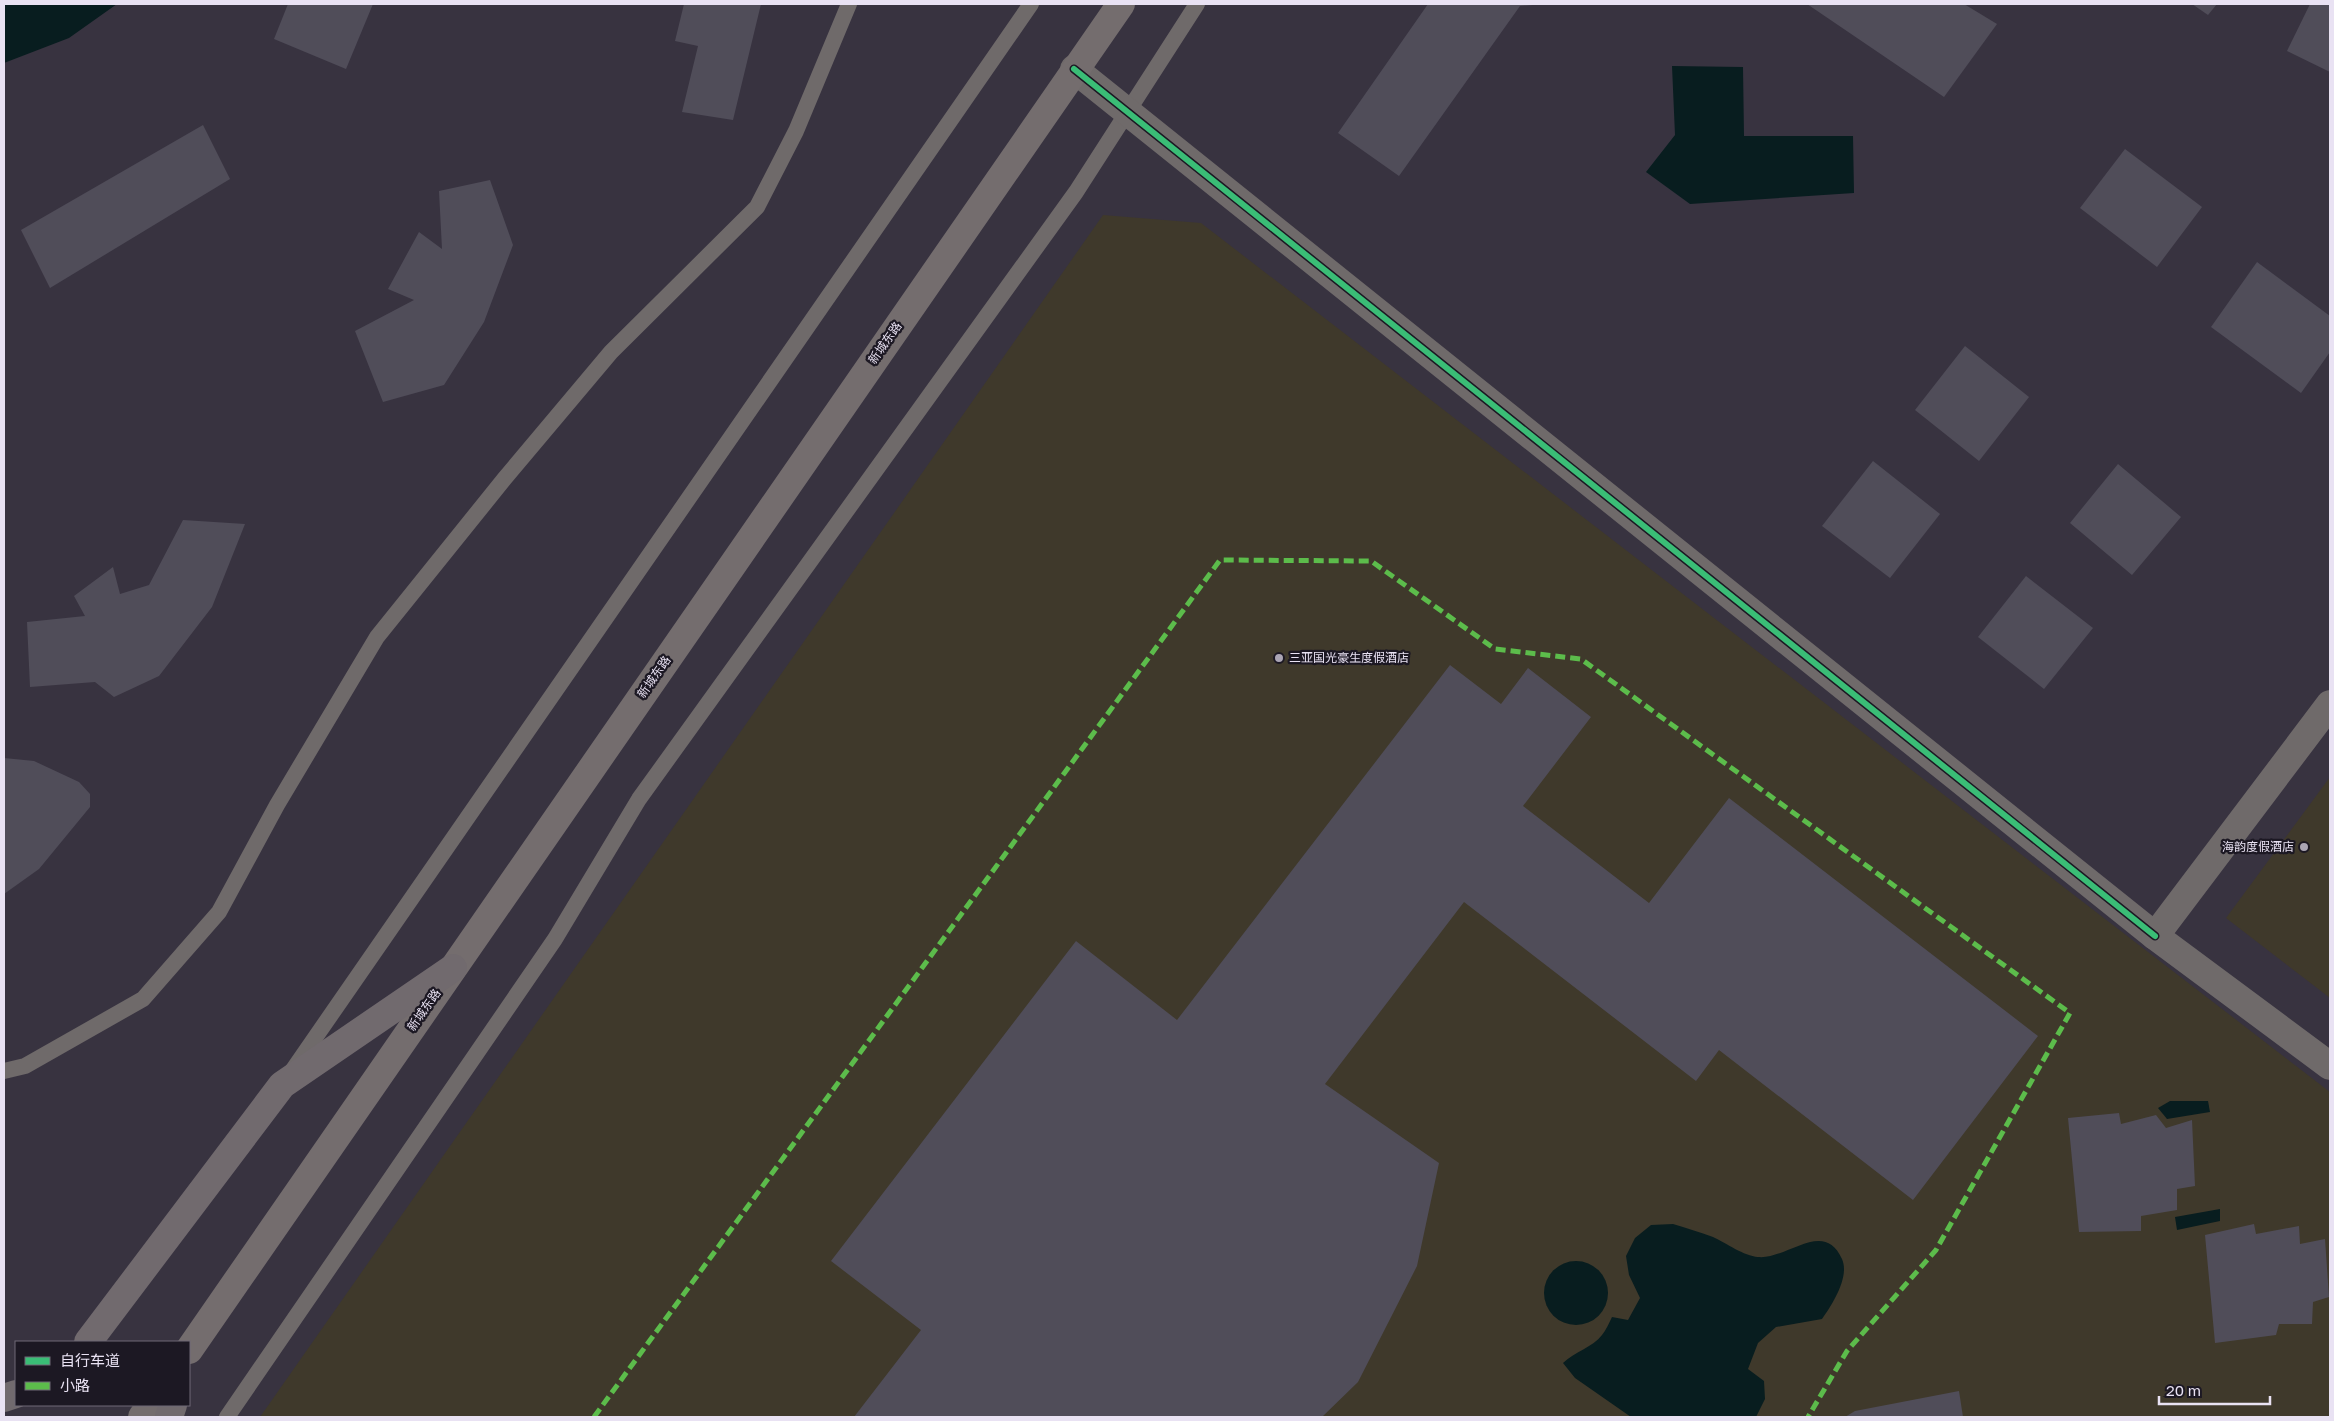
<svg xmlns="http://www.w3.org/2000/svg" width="2334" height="1421" font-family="'Golos Text','Noto Sans SC',sans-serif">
	<rect width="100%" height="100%" fill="#383340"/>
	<!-- commercial -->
	<g fill="#3f392b">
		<polygon points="1103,215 1201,223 2330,1092 2330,1417 260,1417"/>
		<polygon points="2330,777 2330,998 2226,918"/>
	</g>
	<!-- water -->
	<g fill="#081d1f">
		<polygon points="4,4 117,4 69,38 4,63"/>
		<polygon points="1672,66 1743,67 1744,136 1853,136 1854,193 1690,204 1646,172 1675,135"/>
		<polygon points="2170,1101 2208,1101 2210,1112 2167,1119 2158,1108"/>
		<polygon points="2220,1209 2220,1221 2177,1230 2175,1217"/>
		<path d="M1673,1224C1686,1228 1700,1232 1713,1237C1726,1243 1744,1256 1758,1257C1787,1260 1824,1218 1842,1259C1850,1277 1832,1305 1822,1319L1776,1327L1758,1343L1748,1369L1764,1381L1765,1399L1756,1417H1631L1575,1378L1563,1363C1574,1352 1593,1347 1602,1335C1606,1330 1609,1323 1612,1317L1628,1320L1640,1298L1629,1275L1626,1256L1635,1238L1651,1225Z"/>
		<circle cx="1576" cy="1293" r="32"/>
	</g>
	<!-- building -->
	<g fill="#504d59">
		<polygon points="288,4 373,4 346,69 274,39"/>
		<polygon points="684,4 761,4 733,120 682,112 698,46 675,41"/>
		<polygon points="1428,4 1533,5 1520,6 1399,176 1338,133"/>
		<polygon points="1807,4 1964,4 1997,24 1944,97"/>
		<polygon points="2192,4 2217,4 2208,15"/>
		<polygon points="2310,4 2330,4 2330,72 2287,51"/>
		<polygon points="203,125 230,179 50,288 21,230"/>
		<polygon points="2125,149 2202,207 2157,267 2080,208"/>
		<polygon points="490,180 513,245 484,322 444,385 383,402 355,331 414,300 388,289 419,232 442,249 439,191"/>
		<polygon points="2257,262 2330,316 2330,352 2301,393 2211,327"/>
		<polygon points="1965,346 2029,397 1979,461 1915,410"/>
		<polygon points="1873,461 1940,514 1890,578 1822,526"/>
		<polygon points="2118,464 2181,517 2132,575 2070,523"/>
		<polygon points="183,520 245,524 212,607 159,676 114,697 95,682 30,687 27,622 85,616 74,596 113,567 120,594 149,585"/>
		<polygon points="2026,576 2093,628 2044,689 1978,637"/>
		<polygon points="1450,665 1501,704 1528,668 1591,717 1523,806 1649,903 1729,798 2038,1036 1913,1200 1719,1050 1696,1081 1464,902 1325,1084 1439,1163 1417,1266 1358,1382 1322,1417 854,1417 921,1330 831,1261 1076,941 1177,1020"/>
		<polygon points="4,758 34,761 79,782 90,794 90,807 39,869 4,894"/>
		<polygon points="2119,1113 2121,1124 2156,1115 2166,1128 2192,1120 2195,1186 2177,1189 2177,1210 2141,1216 2141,1231 2079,1232 2068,1118"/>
		<polygon points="2254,1224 2256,1234 2299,1226 2300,1244 2325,1239 2329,1297 2313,1302 2312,1324 2279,1324 2276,1335 2215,1343 2205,1235"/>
		<polygon points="1959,1391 1963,1417 1845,1417 1855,1411"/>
	</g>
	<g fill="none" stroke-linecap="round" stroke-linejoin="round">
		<!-- service -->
		<g stroke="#6f6a6a" stroke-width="16">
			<polyline points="4,1071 25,1066 143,999 219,912 277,805 377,637 505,478 611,352 757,207 796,131 849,4"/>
			<polyline points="292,1071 1031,4"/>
			<polyline points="227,1417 555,939 639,799 1076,192 1197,4"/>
		</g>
		<!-- minor -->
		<g stroke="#6f6a6a" stroke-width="28">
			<polyline points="1074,69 2155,936"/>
			<polyline points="2330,704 2155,936 2330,1066"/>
		</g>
		<!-- secondary -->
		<g stroke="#746d6e" stroke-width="28">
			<polyline points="189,1350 1121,4"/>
			<polyline points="142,1417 151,1405"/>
		</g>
		<!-- primary -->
		<g stroke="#716a6e" stroke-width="28">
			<polyline points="88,1342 282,1085 453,968"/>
			<polyline points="4,1398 16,1394"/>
			<polyline points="169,1417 173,1405"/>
		</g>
		<!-- quiet -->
		<polyline stroke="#5cbc4b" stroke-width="5" stroke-dasharray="10 5" stroke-linecap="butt" points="594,1417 1220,560 1371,561 1495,649 1581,659 2070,1013 1936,1250 1847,1351 1808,1417"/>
		<!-- cycleway casing -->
		<g stroke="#1c1823" stroke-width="9">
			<polyline id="cycleway" points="1074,69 2155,936"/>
		</g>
		<!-- cycleway -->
		<use href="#cycleway" stroke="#3abd76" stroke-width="6"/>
	</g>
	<!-- markers -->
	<g fill="#aba5b4" stroke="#1c1823" stroke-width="2">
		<circle cx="1279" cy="658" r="5"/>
		<circle cx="2304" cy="847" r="5"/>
	</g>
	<g text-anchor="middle" stroke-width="4.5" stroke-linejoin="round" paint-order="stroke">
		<!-- street labels -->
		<g font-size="12" fill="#e9e2f3" stroke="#1c1823">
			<text transform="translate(885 343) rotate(-55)" y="4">新城东路</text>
			<text transform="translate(654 677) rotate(-55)" y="4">新城东路</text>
			<text transform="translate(424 1010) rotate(-55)" y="4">新城东路</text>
		</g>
		<!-- poi labels -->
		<g font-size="12" fill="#e9e2f3" stroke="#1c1823" text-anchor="start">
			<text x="1289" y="662">三亚国光豪生度假酒店</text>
			<text x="2294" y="851" text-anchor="end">海韵度假酒店</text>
		</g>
	</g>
	<!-- border -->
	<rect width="2334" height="1421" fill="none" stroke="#e9e2f3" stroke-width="10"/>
	<!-- legend -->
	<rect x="15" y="1341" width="175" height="65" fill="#1c1823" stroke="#6e6976"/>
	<rect x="25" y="1357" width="25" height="8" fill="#3abd76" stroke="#6e6976"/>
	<text x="60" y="1366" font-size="15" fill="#e9e2f3">自行车道</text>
	<rect x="25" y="1382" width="25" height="8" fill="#5cbc4b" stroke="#6e6976"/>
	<text x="60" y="1391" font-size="15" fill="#e9e2f3">小路</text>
	<!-- scale -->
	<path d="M2159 1396v8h111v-8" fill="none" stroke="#e9e2f3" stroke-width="2.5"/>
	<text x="2166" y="1396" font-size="15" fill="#e9e2f3" stroke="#1c1823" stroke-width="4" paint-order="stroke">20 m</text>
</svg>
